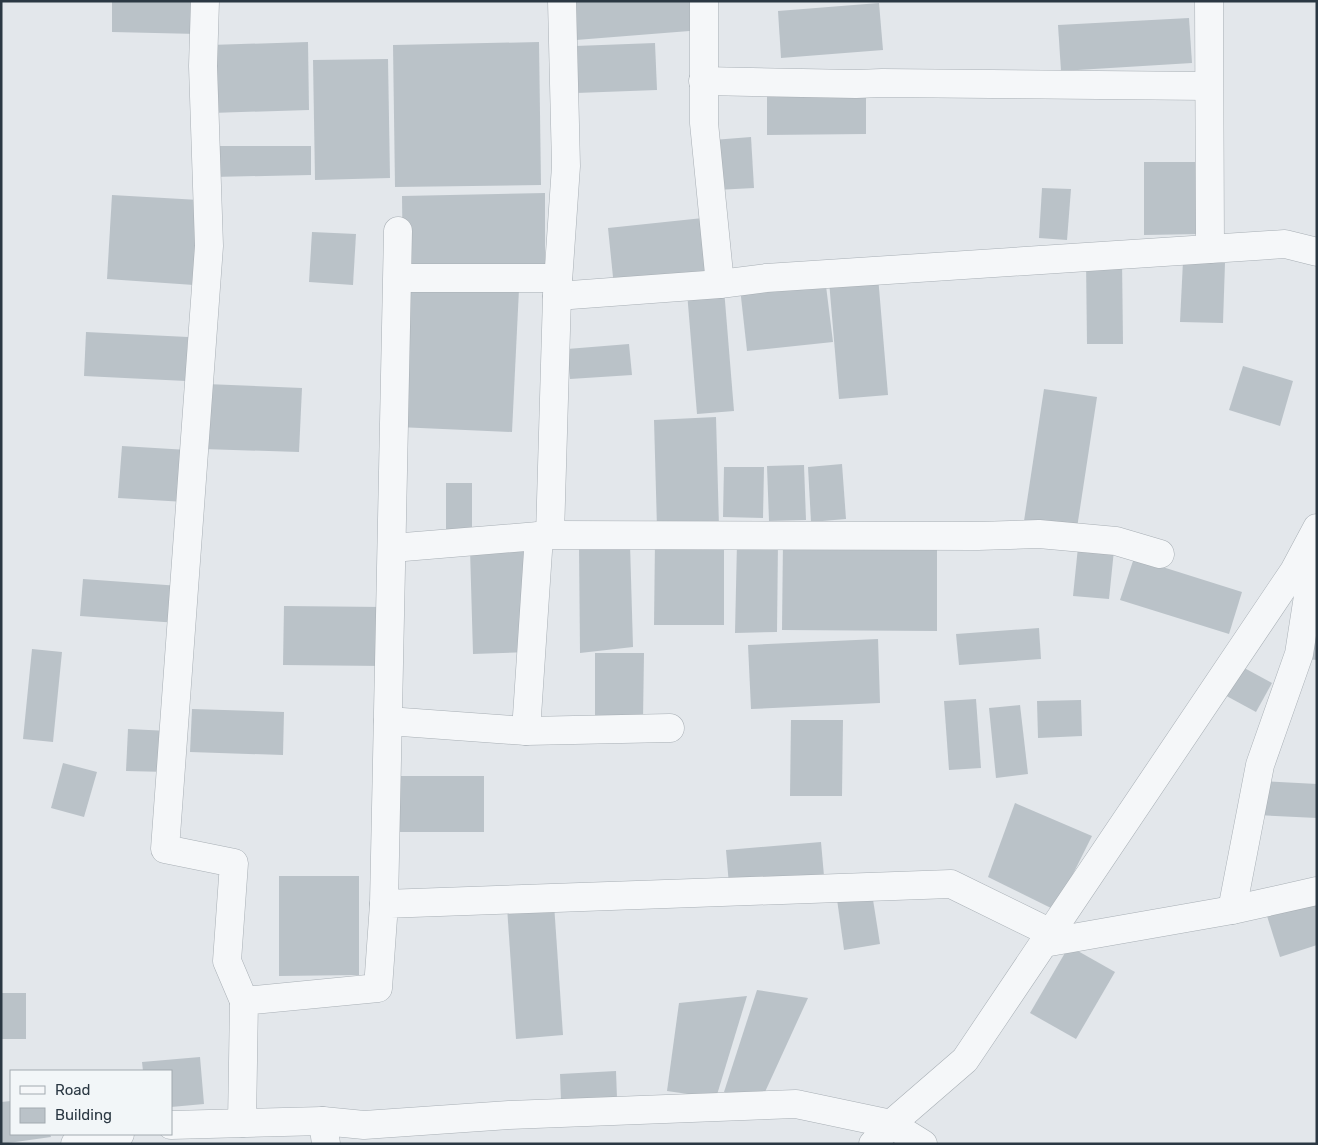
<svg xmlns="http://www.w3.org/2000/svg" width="1318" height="1145" font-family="Rubik,sans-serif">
	<rect width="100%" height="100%" fill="#e3e7eb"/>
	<!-- building -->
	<g fill="#bac2c8">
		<polygon points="112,1 199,1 198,34 112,32"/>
		<polygon points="573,1 700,1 702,30 576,40"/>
		<polygon points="879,3 883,50 781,58 778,11"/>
		<polygon points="1189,18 1192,63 1061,71 1058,25"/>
		<polygon points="308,42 309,110 211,113 210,45"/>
		<polygon points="539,42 541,185 395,187 393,45"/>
		<polygon points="655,43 657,90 576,93 575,46"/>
		<polygon points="388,59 390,178 315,180 313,60"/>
		<polygon points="866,94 866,134 767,135 767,95"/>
		<polygon points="751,137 754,188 716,190 713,140"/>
		<polygon points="212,146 311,146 311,175 212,177"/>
		<polygon points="1144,162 1201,162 1201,234 1144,235"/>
		<polygon points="1042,188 1071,189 1067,240 1039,238"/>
		<polygon points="545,193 545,270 403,273 402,196"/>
		<polygon points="112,195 199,200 194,285 107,279"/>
		<polygon points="703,218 709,276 614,287 608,228"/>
		<polygon points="312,232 356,234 353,285 309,282"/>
		<polygon points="1086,259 1122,259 1123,344 1087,344"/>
		<polygon points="1183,261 1225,263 1223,323 1180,322"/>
		<polygon points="878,276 888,395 839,399 829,281"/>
		<polygon points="825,278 833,342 747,351 740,288"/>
		<polygon points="405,283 519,289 512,432 398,427"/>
		<polygon points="724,289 734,411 697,414 687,292"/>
		<polygon points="86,332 188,337 186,381 84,376"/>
		<polygon points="629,344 632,375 570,379 567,349"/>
		<polygon points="1243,366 1293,381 1280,426 1229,410"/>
		<polygon points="206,384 302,388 299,452 203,449"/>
		<polygon points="1044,389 1097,397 1077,528 1024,521"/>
		<polygon points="716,417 719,527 657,528 654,420"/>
		<polygon points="122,446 188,450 185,502 118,498"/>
		<polygon points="842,464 846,519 811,522 808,467"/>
		<polygon points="804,465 806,520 769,521 767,466"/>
		<polygon points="724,467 764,467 763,518 723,517"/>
		<rect x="446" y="483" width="26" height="46"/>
		<polygon points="655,540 724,540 724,625 654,625"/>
		<polygon points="783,540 937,543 937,631 782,630"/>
		<polygon points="778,541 777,632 735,633 737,542"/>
		<polygon points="630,544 633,647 580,653 579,547"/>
		<polygon points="526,547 529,652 473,654 470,549"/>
		<polygon points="1078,547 1114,550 1109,599 1073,596"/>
		<polygon points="1134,558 1242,592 1229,634 1120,600"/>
		<polygon points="83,579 180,586 178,623 80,616"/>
		<polygon points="1317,586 1317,660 1307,659"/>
		<polygon points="284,606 385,607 384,666 283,665"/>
		<polygon points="1039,628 1041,659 959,665 956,634"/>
		<polygon points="878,639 880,703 751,709 748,645"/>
		<polygon points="32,649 62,652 53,742 23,739"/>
		<polygon points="595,653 644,653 643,720 595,720"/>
		<polygon points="1237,664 1272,683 1256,712 1221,693"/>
		<polygon points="976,699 981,768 949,770 944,701"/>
		<polygon points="1081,700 1082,736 1038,738 1037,701"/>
		<polygon points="1020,705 1028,774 996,778 989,708"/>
		<polygon points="192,709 284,712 283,755 190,752"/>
		<polygon points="791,720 843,720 842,796 790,796"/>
		<polygon points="128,729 169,731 168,772 126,771"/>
		<polygon points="63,763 97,772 84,817 51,808"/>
		<rect x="390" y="776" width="94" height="56"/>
		<polygon points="1258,781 1317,784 1317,818 1256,815"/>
		<polygon points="1015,803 1092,836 1055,910 988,877"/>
		<polygon points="821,842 824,876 729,885 726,850"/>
		<polygon points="279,876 359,876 359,975 279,976"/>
		<polygon points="871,887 880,944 844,950 836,892"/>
		<polygon points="1317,897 1317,945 1280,957 1266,913"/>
		<polygon points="554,904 563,1035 516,1039 507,907"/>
		<polygon points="1069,946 1115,972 1076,1039 1030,1013"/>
		<polygon points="757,990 808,998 759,1105 724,1092"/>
		<rect x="1" y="993" width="25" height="46"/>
		<polygon points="747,996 716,1098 667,1091 679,1003"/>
		<polygon points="200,1057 204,1104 171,1107 171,1071 143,1071 142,1062"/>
		<polygon points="616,1071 617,1098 561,1101 560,1074"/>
		<polygon points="11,1101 11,1134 50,1134 51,1137 1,1144 1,1102"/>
	</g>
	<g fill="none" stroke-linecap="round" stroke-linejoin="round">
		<!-- minor casing -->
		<g stroke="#a8afb5" stroke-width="29">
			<g id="minor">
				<polyline points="205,1 203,66 209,246 165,849 234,863 227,961 244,1001"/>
				<polyline points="704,1 704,123 720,284"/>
				<polyline points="1209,1 1210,249"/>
				<polyline points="703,81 856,84 882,83 1208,86"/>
				<polyline points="398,279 401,278 558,278"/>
				<polyline points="557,296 720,284 766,278 1285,244 1317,252"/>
				<polyline points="550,535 557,296 566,166 562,1"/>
				<polyline points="392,548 550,535 978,536 1039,534 1116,541 1160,554"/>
				<polyline points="388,721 526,731 670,728"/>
				<polyline points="526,731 539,536"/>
				<polyline points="384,904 398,231"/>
				<polyline points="1232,910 1260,765 1299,654 1316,545"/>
				<polyline points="1044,943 1232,910 1317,891"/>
				<polyline points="323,1121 326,1144"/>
				<polyline points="242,1123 244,1001 378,988 384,904 951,884 1051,933"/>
				<polyline points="171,1125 323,1121 364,1125 509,1115 796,1104 891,1124 923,1144"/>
				<polyline points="75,1144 120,1134"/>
				<polyline points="873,1144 891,1124 965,1060 1294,571 1317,528"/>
			</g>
		</g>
		<!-- minor -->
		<use href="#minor" stroke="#f5f7f9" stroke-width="28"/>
	</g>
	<!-- border -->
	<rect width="1318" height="1145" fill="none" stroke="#2b3843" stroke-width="5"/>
	<!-- legend -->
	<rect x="10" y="1070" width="162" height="65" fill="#f2f6f8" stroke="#a2aab0"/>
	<rect x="20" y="1086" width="25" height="8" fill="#f5f7f9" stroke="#a2aab0"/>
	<text x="55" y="1095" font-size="15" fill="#2b3843">Road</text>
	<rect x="20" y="1108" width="25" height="15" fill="#bac2c8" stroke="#a2aab0"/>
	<text x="55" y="1120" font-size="15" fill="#2b3843">Building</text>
</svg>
